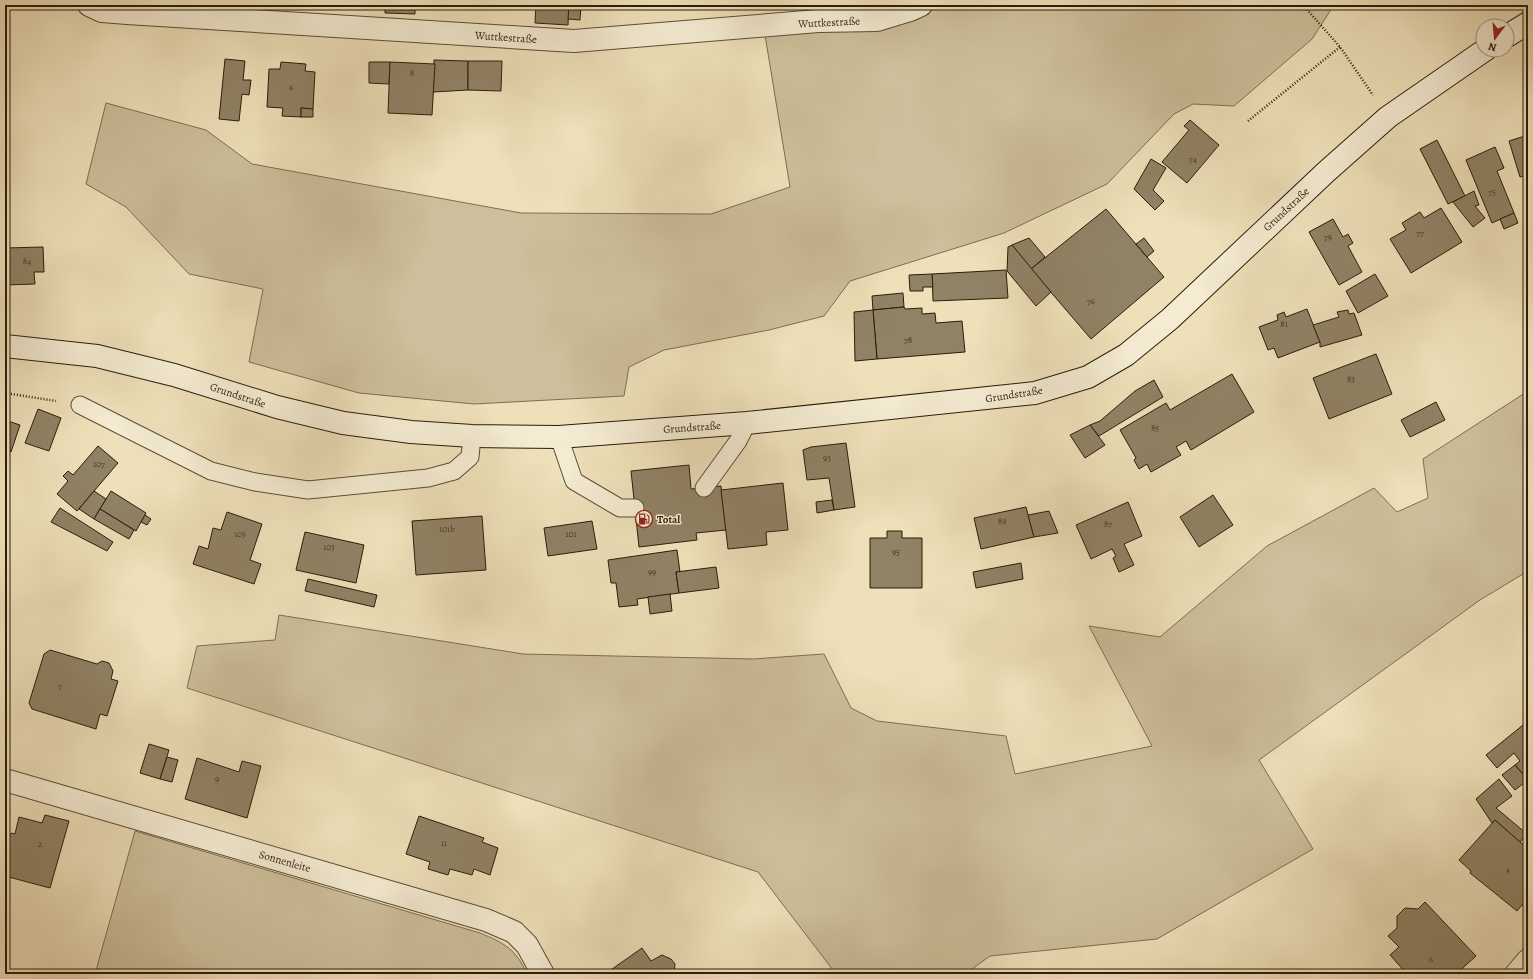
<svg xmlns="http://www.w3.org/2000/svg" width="1533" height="979" font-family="Alegreya,serif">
	<rect width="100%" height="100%" fill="#eee0b9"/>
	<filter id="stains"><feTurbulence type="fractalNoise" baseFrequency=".005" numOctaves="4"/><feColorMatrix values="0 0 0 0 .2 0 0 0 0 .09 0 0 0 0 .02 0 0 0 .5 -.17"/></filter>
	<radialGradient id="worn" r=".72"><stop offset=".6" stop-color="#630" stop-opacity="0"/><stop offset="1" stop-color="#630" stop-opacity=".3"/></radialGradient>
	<!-- green -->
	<g fill="#cdbf9b" stroke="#7c6e53">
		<polygon points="938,5 1334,5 1312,39 1234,106 1193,104 1174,114 1107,184 1004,233 850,281 824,316 769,330 664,350 629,367 624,396 474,404 359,393 249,362 263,289 189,274 126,207 86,184 106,103 206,130 252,164 521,213 711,214 790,187 765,35 873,29 916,20"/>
		<polygon points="1528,391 1528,571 1480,600 1259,760 1313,849 1157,939 990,956 965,974 836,974 758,872 187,688 197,646 275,640 279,615 523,654 753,659 824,654 851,708 877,721 1006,736 1015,774 1152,746 1089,626 1160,637 1267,546 1374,488 1397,512 1428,498 1423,459"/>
		<path d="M135,831L480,933C504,943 516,949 527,974H95Z"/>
	</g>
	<!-- building -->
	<g fill="#908265" stroke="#2b1c0b">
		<polygon points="385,5 415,5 415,14 385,13"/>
		<polygon points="536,5 569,5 568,25 535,23"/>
		<polygon points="569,5 581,5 580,20 568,19"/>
		<polygon points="225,59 245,61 243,80 251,80 249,95 242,94 239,121 219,119"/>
		<polygon points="434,60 468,61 468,90 433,92"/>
		<polygon points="468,61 502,61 501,91 468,90"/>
		<polygon points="281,62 306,64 305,71 315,72 313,109 301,108 301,117 282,116 283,108 267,107 269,69 280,69"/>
		<polygon points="369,62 390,62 389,84 369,83"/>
		<polygon points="390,62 435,64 432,115 388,113"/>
		<polygon points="301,108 313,109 313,117 301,117"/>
		<polygon points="1190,120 1219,145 1187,183 1162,162 1189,130 1184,126"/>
		<polygon points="1528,135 1528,175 1520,177 1509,141"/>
		<polygon points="1437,140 1465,196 1448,204 1420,149"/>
		<polygon points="1495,147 1504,168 1497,171 1514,213 1492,223 1466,160"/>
		<polygon points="1151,159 1166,168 1153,190 1164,201 1155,210 1134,189"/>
		<polygon points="1474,191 1479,205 1475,206 1485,218 1473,227 1453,202"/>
		<polygon points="1441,208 1462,242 1411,273 1390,239 1406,230 1402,223 1420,212 1424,218"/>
		<polygon points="1106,209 1164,277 1091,339 1031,269"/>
		<polygon points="1514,213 1518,223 1504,229 1500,219"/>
		<polygon points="1333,219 1343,237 1348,234 1353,243 1348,246 1362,272 1339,285 1309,232"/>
		<polygon points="1029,238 1045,257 1031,269 1012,245"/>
		<polygon points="1144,238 1154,251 1147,257 1136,244"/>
		<polygon points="1012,245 1051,292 1036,306 1007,271 1008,247"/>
		<polygon points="43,247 44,272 34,272 35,284 5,285 5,248"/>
		<polygon points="1006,270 1008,298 933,301 932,274"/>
		<polygon points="932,274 933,287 923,287 923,291 910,291 909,275"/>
		<polygon points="1375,274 1388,296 1358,313 1346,291"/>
		<polygon points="903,293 904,307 873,310 872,296"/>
		<polygon points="904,307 905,309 922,308 922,314 935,313 936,323 962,321 965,352 877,359 873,310"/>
		<polygon points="1307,309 1320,342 1278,358 1274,348 1268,350 1259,327 1278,320 1277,315 1284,312 1286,317"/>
		<polygon points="873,310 877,359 855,361 854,312"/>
		<polygon points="1348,310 1349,314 1354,313 1362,335 1320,347 1320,342 1313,325 1339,317 1337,312"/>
		<polygon points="1376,354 1392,394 1329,419 1313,378"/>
		<polygon points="1232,374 1254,412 1191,450 1186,441 1176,447 1181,455 1151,472 1147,464 1139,469 1134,460 1136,458 1120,430 1166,403 1170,410"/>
		<polygon points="1154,380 1163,397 1099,436 1090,425 1100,421 1135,391"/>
		<polygon points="1436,402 1445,420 1410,437 1401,420"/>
		<polygon points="38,409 61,418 49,451 25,443"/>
		<polygon points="5,420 20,425 11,452 5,450"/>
		<polygon points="1090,425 1105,445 1085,458 1070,435"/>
		<polygon points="846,443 855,507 834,510 829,478 807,480 803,450 811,447"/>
		<polygon points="98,446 118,463 77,511 57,494 68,481 63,476 68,471 73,475"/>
		<polygon points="689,465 691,489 721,486 726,530 696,533 697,540 639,547 631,471"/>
		<polygon points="783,483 788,530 766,532 767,545 728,549 721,490"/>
		<polygon points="94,491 106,499 94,519 79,509"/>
		<polygon points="111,491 146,513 136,531 100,509"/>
		<polygon points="1213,495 1233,525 1199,547 1180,517"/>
		<polygon points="832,500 834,510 817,513 816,502"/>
		<polygon points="1128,502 1142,536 1124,544 1134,565 1119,572 1113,558 1116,556 1112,549 1091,559 1076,525"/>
		<polygon points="1026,507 1034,537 981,549 974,518"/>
		<polygon points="60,508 113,542 107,551 51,522"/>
		<polygon points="100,509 134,530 129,539 94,519"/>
		<polygon points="1049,511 1058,533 1034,537 1028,515"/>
		<polygon points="227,512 262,524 250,560 261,564 254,584 193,564 199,546 208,549 213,528 221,530"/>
		<polygon points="145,515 151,519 147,525 141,522"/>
		<polygon points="482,516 486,570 416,575 412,521"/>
		<polygon points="592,521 597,549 548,556 544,528"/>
		<polygon points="887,531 902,531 902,538 922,538 922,588 870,588 870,538 887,538"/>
		<polygon points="305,532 364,545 356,583 296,570"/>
		<polygon points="677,550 680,572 676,572 679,593 637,599 638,605 619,607 616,583 611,583 608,560"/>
		<polygon points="1021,563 1023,579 976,588 973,572"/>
		<polygon points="716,567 719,588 679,593 676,572"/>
		<polygon points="308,579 377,595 374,607 305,591"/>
		<polygon points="670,594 672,611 650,614 648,597"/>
		<polygon points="50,650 97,664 102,661 109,663 113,671 111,679 118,681 107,716 100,714 96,729 32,709 29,703 44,654"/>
		<polygon points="1528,721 1528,780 1515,765 1520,761 1514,753 1497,768 1486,755"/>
		<polygon points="149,744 169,750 160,779 140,773"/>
		<polygon points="167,757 178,760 172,782 160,779"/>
		<polygon points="197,758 239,772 242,761 261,766 247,818 185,799"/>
		<polygon points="1515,765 1528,780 1515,790 1502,775"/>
		<polygon points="1499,779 1512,796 1496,808 1527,834 1520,842 1495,820 1492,823 1476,799"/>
		<polygon points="45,815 69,821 50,888 5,876 8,858 5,857 5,847 8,836 12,833 15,834 19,817 42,823"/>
		<polygon points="419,816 484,838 482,842 498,848 490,875 474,869 472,875 450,869 448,875 428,869 430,862 406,854"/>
		<polygon points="1495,820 1528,849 1528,898 1517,911 1470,873 1471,871 1459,860"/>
		<polygon points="1425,902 1476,956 1456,974 1407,974 1390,955 1399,947 1388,936 1397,928 1397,916 1405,908 1418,909"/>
		<polygon points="642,948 651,961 662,955 671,959 675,964 674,974 605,974"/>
	</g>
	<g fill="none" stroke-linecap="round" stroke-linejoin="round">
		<!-- lane casing -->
		<g stroke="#5c4d36" stroke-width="19">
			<g id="lane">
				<polyline points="80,405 211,471 255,482 308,490 428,478 454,471 470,457 472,436"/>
				<polyline points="559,437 574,481 620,508 635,508"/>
				<polyline points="704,488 738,441 747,423"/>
			</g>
		</g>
		<!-- street casing -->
		<g stroke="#5c4d36" stroke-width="24">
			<g id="street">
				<polyline points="89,5 102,11 127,13 574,41 818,21 877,20 910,10 921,5"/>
				<polyline points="5,780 486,920 514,932 527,945 543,974"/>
				<polyline points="1516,974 1528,960"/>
			</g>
		</g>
		<!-- secondary casing -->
		<g stroke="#2b1c0b" stroke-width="24">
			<g id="secondary">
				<polyline points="1507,36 1528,23"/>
				<polyline points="5,346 97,356 174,375 277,407 343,423 411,432 472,436 559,437 747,423 1035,393 1088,377 1126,355 1170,319 1326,172 1388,117 1485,50"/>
			</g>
		</g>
		<!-- path -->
		<g stroke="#2b1c0b" stroke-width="2.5" stroke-dasharray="1 2" stroke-linecap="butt">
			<polyline points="1303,5 1340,47 1373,95"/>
			<polyline points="1248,121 1340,47"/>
			<polyline points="5,393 56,401"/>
		</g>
		<!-- lane -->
		<use href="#lane" stroke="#f4ebd2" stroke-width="17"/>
		<!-- street -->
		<use href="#street" stroke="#f4ebd2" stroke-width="22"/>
		<!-- secondary -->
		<use href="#secondary" stroke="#f4ebd2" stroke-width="22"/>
	</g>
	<!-- icons -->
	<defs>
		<g id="fuel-ring" transform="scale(0.9)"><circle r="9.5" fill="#f4ebd2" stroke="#8f2418" stroke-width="1.5"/><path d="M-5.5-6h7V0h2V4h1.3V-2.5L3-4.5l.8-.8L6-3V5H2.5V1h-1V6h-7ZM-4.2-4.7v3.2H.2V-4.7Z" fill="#8f2418"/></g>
	</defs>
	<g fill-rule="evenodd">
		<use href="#fuel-ring" x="644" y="519"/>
	</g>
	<g text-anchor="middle" stroke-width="3" stroke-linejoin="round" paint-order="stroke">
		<!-- number labels -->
		<g font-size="9" fill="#443622">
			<text x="412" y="76">8</text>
			<text x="291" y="90">6</text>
			<text x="1193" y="162">74</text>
			<text x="1492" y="195">75</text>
			<text x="1420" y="236">77</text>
			<text x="1328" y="240">79</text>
			<text x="27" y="264">84</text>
			<text x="1091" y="304">76</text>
			<text x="1284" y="327">81</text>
			<text x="908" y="343">78</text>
			<text x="1351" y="382">83</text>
			<text x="1155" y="431">85</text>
			<text x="827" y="461">93</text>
			<text x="99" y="467">107</text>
			<text x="1002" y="524">89</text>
			<text x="1108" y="527">87</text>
			<text x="447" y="532">101b</text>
			<text x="240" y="537">105</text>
			<text x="571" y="537">101</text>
			<text x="329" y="550">103</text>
			<text x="896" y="555">95</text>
			<text x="652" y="575">99</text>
			<text x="60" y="689">7</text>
			<text x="217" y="782">9</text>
			<text x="444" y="846">11</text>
			<text x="40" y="847">2</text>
			<text x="1508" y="872">4</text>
			<text x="1431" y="962">6</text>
		</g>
		<!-- street labels -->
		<g font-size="11" fill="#2b1c0b" stroke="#f4ebd2">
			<text transform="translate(829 22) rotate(-3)" y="4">Wuttkestraße</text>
			<text transform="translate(506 37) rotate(4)" y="4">Wuttkestraße</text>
			<text transform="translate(1286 209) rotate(-43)" y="4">Grundstraße</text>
			<text transform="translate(1014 394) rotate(-9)" y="4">Grundstraße</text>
			<text transform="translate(238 395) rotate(18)" y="4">Grundstraße</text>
			<text transform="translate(692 427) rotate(-4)" y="4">Grundstraße</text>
			<text transform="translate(285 861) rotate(16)" y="4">Sonnenleite</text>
		</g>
		<!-- poi labels -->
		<g font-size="11" font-weight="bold" fill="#2b1c0b" stroke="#f4ebd2" text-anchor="start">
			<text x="657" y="523">Total</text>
		</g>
	</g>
	<!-- margin -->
	<rect width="1533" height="979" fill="none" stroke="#eee0b9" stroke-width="20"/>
	<rect x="6" y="6" width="1521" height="967" fill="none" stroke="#2b1c0b" stroke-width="2"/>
	<rect x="10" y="10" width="1513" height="959" fill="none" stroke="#2b1c0b"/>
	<!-- north arrow -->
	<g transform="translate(1495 38) rotate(196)"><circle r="19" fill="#f4ebd2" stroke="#a49882"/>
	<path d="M0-3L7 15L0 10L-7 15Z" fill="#8f2418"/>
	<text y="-6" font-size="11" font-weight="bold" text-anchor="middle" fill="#2b1c0b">N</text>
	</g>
	<rect width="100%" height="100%" filter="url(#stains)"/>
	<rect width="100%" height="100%" fill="url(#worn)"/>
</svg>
